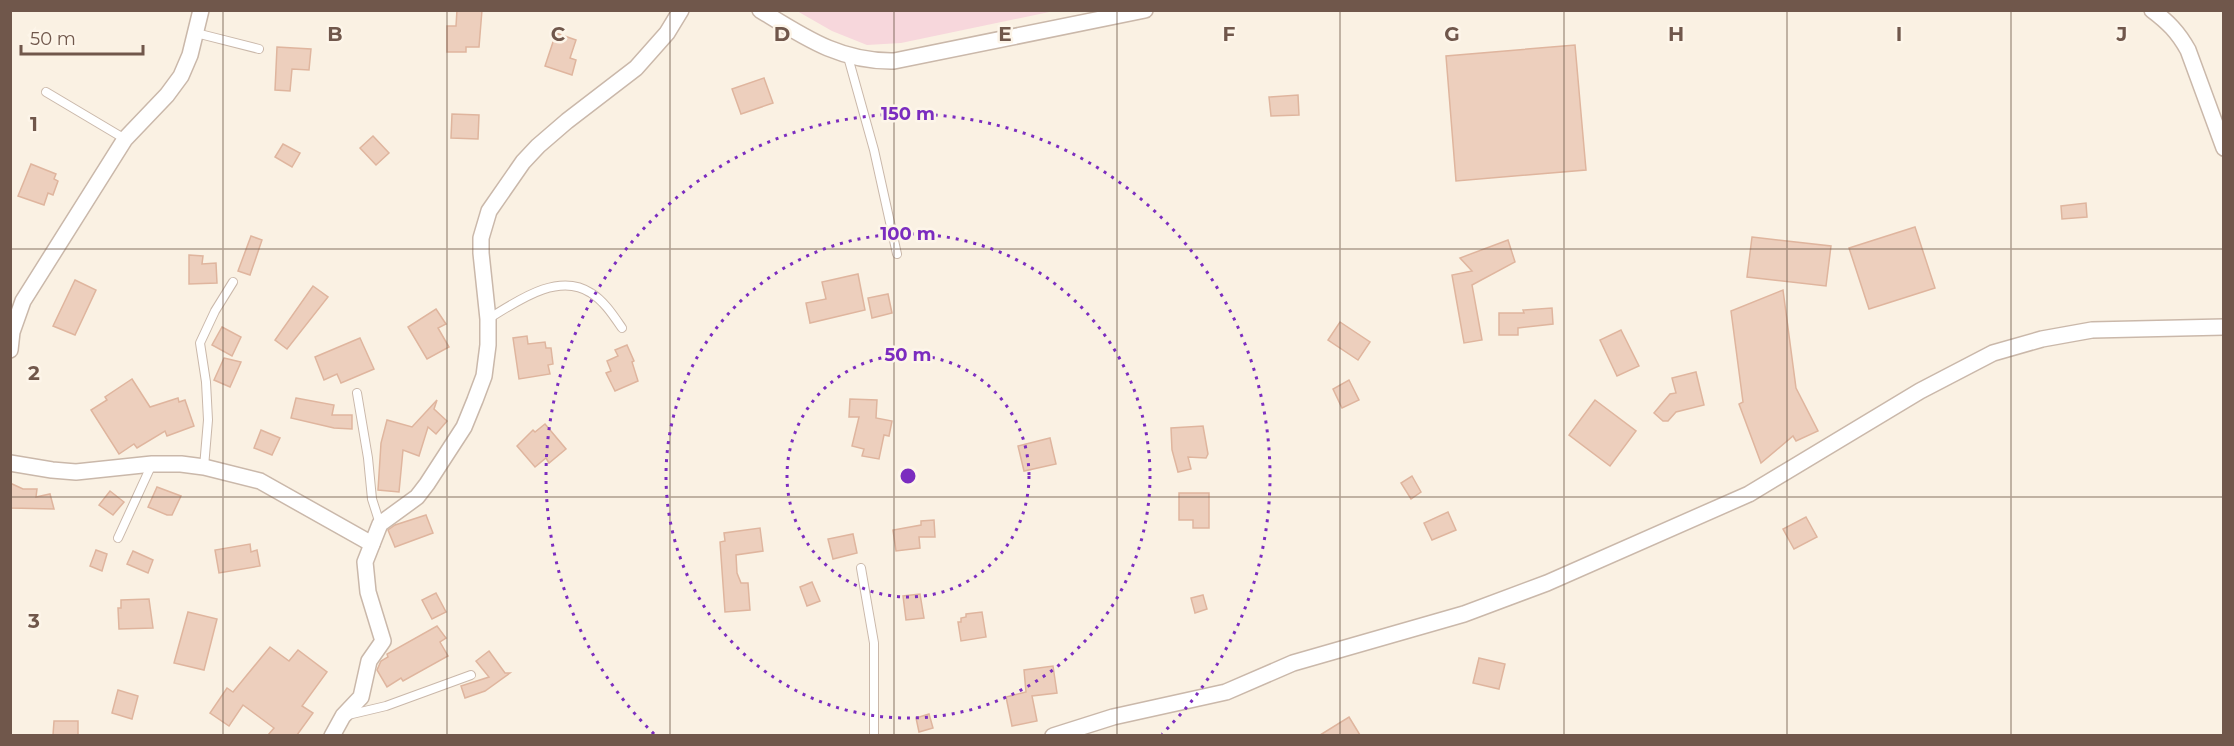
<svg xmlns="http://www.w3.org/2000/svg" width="2234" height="746" font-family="Montserrat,sans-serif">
	<rect width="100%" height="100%" fill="#faf1e3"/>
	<!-- medical -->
	<polygon fill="#f7d7dc" points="797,11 1054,11 901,43 867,45 832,31"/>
	<!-- building -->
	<g fill="#edcfbd" stroke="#dfb59e" stroke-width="1.5">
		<polygon points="457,10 482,10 479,47 466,47 466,52 447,52 447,26 456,26"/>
		<polygon points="556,33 576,40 570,58 576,60 572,75 545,66"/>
		<polygon points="1575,45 1586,170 1456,181 1446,56"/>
		<polygon points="277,47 311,49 309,70 292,69 290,91 275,90"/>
		<polygon points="764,78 773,103 741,114 732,89"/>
		<polygon points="1298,95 1299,115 1271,116 1269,97"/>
		<polygon points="452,114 479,115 478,139 451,138"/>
		<polygon points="373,136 389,153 376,165 360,148"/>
		<polygon points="283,144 300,153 292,167 275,157"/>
		<polygon points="31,164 56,174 54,179 58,181 53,195 48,193 44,205 18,196"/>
		<polygon points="2086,203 2087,217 2062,219 2061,206"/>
		<polygon points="1915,227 1935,288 1869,309 1849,248"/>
		<polygon points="251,236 262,240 250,275 238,271"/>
		<polygon points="1752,237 1831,246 1826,286 1747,277"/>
		<polygon points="1508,240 1515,262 1472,285 1482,340 1464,343 1452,275 1472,271 1460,258"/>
		<polygon points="189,255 203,256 202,264 216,263 217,283 189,284"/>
		<polygon points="858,274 865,310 810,323 806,303 826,299 822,282"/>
		<polygon points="75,280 96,290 75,335 53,326"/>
		<polygon points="313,286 328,297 287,349 275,340"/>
		<polygon points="1783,290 1796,388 1818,431 1796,441 1793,436 1761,463 1739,404 1743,402 1731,311"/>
		<polygon points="888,294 892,313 872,318 868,298"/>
		<polygon points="1552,308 1553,324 1518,328 1518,335 1499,335 1499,313 1524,313 1523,310"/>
		<polygon points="436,309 446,324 438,328 449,347 427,359 408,327"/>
		<polygon points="1340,322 1370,342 1358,360 1328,340"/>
		<polygon points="222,327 241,337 232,356 212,345"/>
		<polygon points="1621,330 1639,366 1617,376 1600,340"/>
		<polygon points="527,336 528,344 545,342 546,348 551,348 553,364 548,365 550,374 519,379 513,338"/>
		<polygon points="360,338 374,369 341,383 337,374 324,380 315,357"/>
		<polygon points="627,345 634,361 632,362 638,381 615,391 606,373 611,371 607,361 618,356 615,350"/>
		<polygon points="224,358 241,362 230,387 214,380"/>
		<polygon points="1696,372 1704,405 1676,412 1668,421 1663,421 1654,413 1670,394 1676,393 1672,378"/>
		<polygon points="132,379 150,407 178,398 179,402 185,400 194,426 167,436 165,431 137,448 134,444 119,454 91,410 107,400 105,397"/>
		<polygon points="1349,380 1359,400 1342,408 1333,389"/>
		<polygon points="296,398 334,405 332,415 352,415 352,429 334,428 291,418"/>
		<polygon points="850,399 877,400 876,418 892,421 889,436 884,435 879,459 862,456 864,449 852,446 859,417 849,417"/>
		<polygon points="437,400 434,409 447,421 436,434 428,427 419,456 403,450 399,492 378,490 381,443 387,420 412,427"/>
		<polygon points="1595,400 1636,431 1610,466 1569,435"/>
		<polygon points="545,424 566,449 549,463 546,458 535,467 517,446 533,430 535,432"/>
		<polygon points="1203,426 1208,454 1206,458 1188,457 1191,469 1178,472 1172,450 1171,428"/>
		<polygon points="261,430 280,438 272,455 254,448"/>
		<polygon points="1050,438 1056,464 1024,471 1018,446"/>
		<polygon points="1412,476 1421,492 1411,499 1401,483"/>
		<polygon points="10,483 23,489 37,489 36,497 50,494 54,509 10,508"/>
		<polygon points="157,487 181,496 172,515 167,515 148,507"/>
		<polygon points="110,491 124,502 113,515 99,505"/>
		<polygon points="1179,493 1209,493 1209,528 1193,528 1193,520 1179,520"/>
		<polygon points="1448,512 1456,530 1432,540 1424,523"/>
		<polygon points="426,515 433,533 395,547 388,530 395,525"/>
		<polygon points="1806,517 1817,537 1794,549 1783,529"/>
		<polygon points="934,520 935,537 919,537 920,548 896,551 893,530 921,525 921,521"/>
		<polygon points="760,528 763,551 736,555 737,573 741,583 748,583 750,610 725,612 720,542 725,541 724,533"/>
		<polygon points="853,534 857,553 833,559 828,539"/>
		<polygon points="250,544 251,552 257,550 260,566 219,573 215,550"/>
		<polygon points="96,550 107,554 102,571 90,566"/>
		<polygon points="133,551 153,560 148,573 127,564"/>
		<polygon points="812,582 820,601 807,606 800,587"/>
		<polygon points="436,593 446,612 432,619 422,600"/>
		<polygon points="920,594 924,618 906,620 903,596"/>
		<polygon points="1203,595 1207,609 1195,613 1191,598"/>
		<polygon points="149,599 153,628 119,629 118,608 121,608 121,600"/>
		<polygon points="188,612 217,619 204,670 174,663"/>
		<polygon points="982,612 986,637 961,641 958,622 961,622 961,618 966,617 966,614"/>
		<polygon points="437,626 446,638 440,642 448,656 403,681 401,678 387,687 377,670 381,661 388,657 387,654"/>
		<polygon points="270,647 289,661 298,650 327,672 302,706 313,713 297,735 268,735 274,728 243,705 229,726 210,713 227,688 233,692"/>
		<polygon points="489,651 505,673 510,673 485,691 465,698 461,686 489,677 476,661"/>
		<polygon points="1479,658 1505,664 1499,689 1473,683"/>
		<polygon points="1053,666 1057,693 1032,696 1037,721 1012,726 1006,697 1026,692 1024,670"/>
		<polygon points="118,690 138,696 132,719 112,713"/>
		<polygon points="929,714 933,728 919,732 916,718"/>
		<polygon points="1349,717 1360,735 1320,735"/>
		<polygon points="54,721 78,721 78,735 53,735"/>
	</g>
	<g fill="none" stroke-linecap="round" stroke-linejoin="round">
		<!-- lane casing -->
		<g stroke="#cab8aa" stroke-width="10">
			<g id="lane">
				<polyline points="196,33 259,49"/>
				<polyline points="848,57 874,150 897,254"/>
				<polyline points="46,92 125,139"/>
				<path d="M488,319C516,302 558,271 591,293C604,301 613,315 622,328"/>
				<polyline points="357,393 368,458 372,499 380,524"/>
				<polyline points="204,467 208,420 206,382 200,343 215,311 233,282"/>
				<polyline points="118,538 152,464"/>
				<polyline points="861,568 874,643 874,736"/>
				<polyline points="348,715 386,706 471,675"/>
			</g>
		</g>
		<!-- street casing -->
		<g stroke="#cab8aa" stroke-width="18">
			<g id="street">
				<path d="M760,10C804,37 840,62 894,61L1145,10"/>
				<path d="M2152,10C2168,22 2178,32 2188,50L2224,148"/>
				<polyline points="10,350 12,332 23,301 125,139 167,95 181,76 190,55 201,10"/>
				<polyline points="10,463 52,470 76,472 152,464 181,464 204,467 260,481 372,544"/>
				<polyline points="332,736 343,716 361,697 369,661 383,641 368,592 365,562 380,524 417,497 427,484 464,427 475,400 484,376 488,345 488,319 481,253 481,238 489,211 523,162 538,146 567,121 636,68 667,33 681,10"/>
				<polyline points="1053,736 1113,717 1226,692 1293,663 1464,614 1547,583 1749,494 1920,391 1993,353 2042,339 2092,330 2224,327"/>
			</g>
		</g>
		<!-- lane -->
		<use href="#lane" stroke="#fff" stroke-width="8"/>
		<!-- street -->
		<use href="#street" stroke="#fff" stroke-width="15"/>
	</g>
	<!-- grid -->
	<path fill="none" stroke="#70574b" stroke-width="1.5" stroke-opacity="0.55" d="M223,10V736M447,10V736M670,10V736M894,10V736M1117,10V736M1340,10V736M1564,10V736M1787,10V736M2011,10V736M10,249H2224M10,497H2224"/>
	<!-- distance rings -->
	<g fill="none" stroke="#7b2cbf" stroke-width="3" stroke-dasharray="3 6">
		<circle cx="908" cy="476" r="121"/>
		<circle cx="908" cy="476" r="242"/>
		<path d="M654 734A362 362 0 1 1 1162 734"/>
	</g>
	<g font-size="20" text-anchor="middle" font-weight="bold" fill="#70574b" stroke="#fdf5e9" stroke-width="5" stroke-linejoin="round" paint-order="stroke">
		<text x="335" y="41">B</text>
		<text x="558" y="41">C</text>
		<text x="782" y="41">D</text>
		<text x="1005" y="41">E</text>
		<text x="1229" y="41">F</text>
		<text x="1452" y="41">G</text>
		<text x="1676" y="41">H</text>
		<text x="1899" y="41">I</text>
		<text x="2122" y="41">J</text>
		<text x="34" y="131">1</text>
		<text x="34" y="380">2</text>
		<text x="34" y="628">3</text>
	</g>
	<circle cx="908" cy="476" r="9" fill="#7b2cbf" stroke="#fdf5e9" stroke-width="3"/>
	<g font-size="18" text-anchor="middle" font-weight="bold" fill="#7b2cbf" stroke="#fdf5e9" stroke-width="5" stroke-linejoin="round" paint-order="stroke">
		<text x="908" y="120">150 m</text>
		<text x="908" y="240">100 m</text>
		<text x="908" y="361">50 m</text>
	</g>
	<!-- border -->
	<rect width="2234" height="746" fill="none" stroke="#70574b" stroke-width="24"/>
	<!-- scale -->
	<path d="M21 45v9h122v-9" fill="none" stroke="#70574b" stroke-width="3"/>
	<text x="30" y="45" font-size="18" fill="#70574b" stroke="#fdf5e9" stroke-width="4.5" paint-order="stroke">50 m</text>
</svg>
